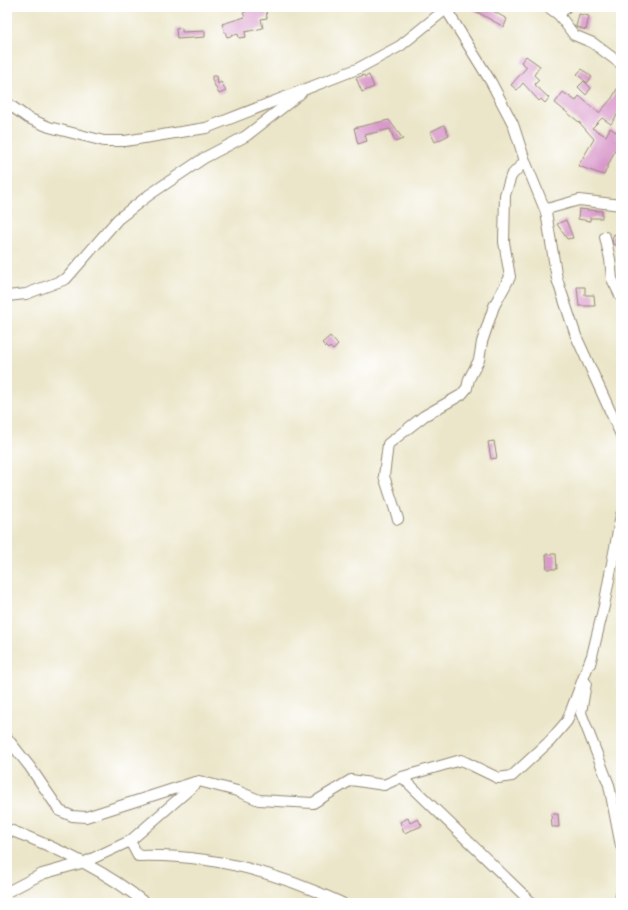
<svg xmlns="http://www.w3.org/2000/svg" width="628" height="910" font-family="Vollkorn,serif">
	<rect width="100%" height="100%" fill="#fff"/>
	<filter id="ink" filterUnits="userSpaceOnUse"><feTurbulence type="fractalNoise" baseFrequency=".025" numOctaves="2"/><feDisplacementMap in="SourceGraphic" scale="8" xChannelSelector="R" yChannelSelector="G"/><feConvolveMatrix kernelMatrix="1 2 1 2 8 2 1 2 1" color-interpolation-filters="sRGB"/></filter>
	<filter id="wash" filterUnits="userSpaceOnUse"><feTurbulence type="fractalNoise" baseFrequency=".012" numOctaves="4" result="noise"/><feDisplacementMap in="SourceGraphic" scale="16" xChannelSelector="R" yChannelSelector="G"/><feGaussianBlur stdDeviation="0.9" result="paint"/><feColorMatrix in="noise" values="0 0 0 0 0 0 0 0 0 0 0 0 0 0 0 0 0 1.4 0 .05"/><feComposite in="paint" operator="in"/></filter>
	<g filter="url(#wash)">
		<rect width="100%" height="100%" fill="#ebe6c9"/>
		<g id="blocks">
			<!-- building -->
			<g fill="#d99acb">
				<polygon points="468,7 486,7 507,19 504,27"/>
				<polygon points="266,8 267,18 261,19 263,28 245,32 246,37 239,38 238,34 227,37 222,24 245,17 243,13 250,10"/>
				<polygon points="579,14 589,16 586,30 576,27"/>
				<polygon points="182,28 182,32 205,31 205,37 177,39 176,29"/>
				<polygon points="526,56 540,66 534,75 539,80 535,84 536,86 549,98 545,103 541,99 539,101 523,83 517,90 511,85 527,67 521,62"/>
				<polygon points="582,69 592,77 587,83 577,74"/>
				<polygon points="364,75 365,77 369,75 374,87 362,92 356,78"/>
				<polygon points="212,76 217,76 218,84 221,82 226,91 219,94 212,80"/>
				<polygon points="584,81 591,88 586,95 578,87"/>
				<polygon points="621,82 621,109 611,124 602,118 592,128 606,136 610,128 618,133 615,138 621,141 621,153 615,150 604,175 578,166 594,139 579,122 555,103 563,92 576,101 579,96 599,113 612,98"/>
				<polygon points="389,120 403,139 395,142 390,129 365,135 367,141 358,144 354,128"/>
				<polygon points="444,125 449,135 435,142 430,132"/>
				<polygon points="579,209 602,211 602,218 590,218 590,221 578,219"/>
				<polygon points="566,220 573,238 567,239 557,224"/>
				<polygon points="614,234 621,236 621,247 613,244 612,239"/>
				<polygon points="577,287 585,287 585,295 594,295 595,306 579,306"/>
				<polygon points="330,336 338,345 333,350 330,347 328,349 322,343"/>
				<polygon points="494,441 497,458 491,459 488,442"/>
				<polygon points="546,554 556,554 557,569 547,569"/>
				<polygon points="551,814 558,814 559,827 552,827"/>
				<polygon points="408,818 410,823 418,819 422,826 404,833 400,822"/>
			</g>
		</g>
	</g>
	<g filter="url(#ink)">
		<use href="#blocks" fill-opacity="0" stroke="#938874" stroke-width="1"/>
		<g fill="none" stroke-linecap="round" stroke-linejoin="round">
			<!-- minor casing -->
			<g stroke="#938874" stroke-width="12">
				<g id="minor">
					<polyline points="548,7 559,15 574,35 593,43 621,64"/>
					<polyline points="559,15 566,7"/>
					<polyline points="7,103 28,118 49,127 104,141 125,141 206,128 357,69 400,46 446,9 491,82 513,124 525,161 546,212 557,279 576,336 621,435"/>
					<polyline points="546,212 547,209 579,200 621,205"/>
					<polyline points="605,237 610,259 612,279 621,297"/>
					<polyline points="7,296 26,294 66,279 118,219 149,195 204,158 246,136 301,93"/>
					<polyline points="398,519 384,476 388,444 424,416 461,395 467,388 469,379 479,360 482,342 494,306 510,277 504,242 505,195 511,176 525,161"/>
					<polyline points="590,664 604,606 621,515"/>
					<polyline points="586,683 581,713 609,785 621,846"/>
					<polyline points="7,738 30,767 60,811 72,816 86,817 195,782"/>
					<polyline points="402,777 532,903"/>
					<path d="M7,829C56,847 105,870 145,903"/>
					<path d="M130,841L138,856C209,854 279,873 342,903"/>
					<polyline points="7,892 42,874 85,862 130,841 199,781 237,791 259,800 313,803 351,780 384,785 402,777 461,760 498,778 512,776 550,741 567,721 591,658"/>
					<polyline points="620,903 621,895"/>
				</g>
			</g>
			<!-- minor -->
			<use href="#minor" stroke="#fff" stroke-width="10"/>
		</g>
	</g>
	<!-- margin -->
	<rect width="628" height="910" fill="none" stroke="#fff" stroke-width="24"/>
</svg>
